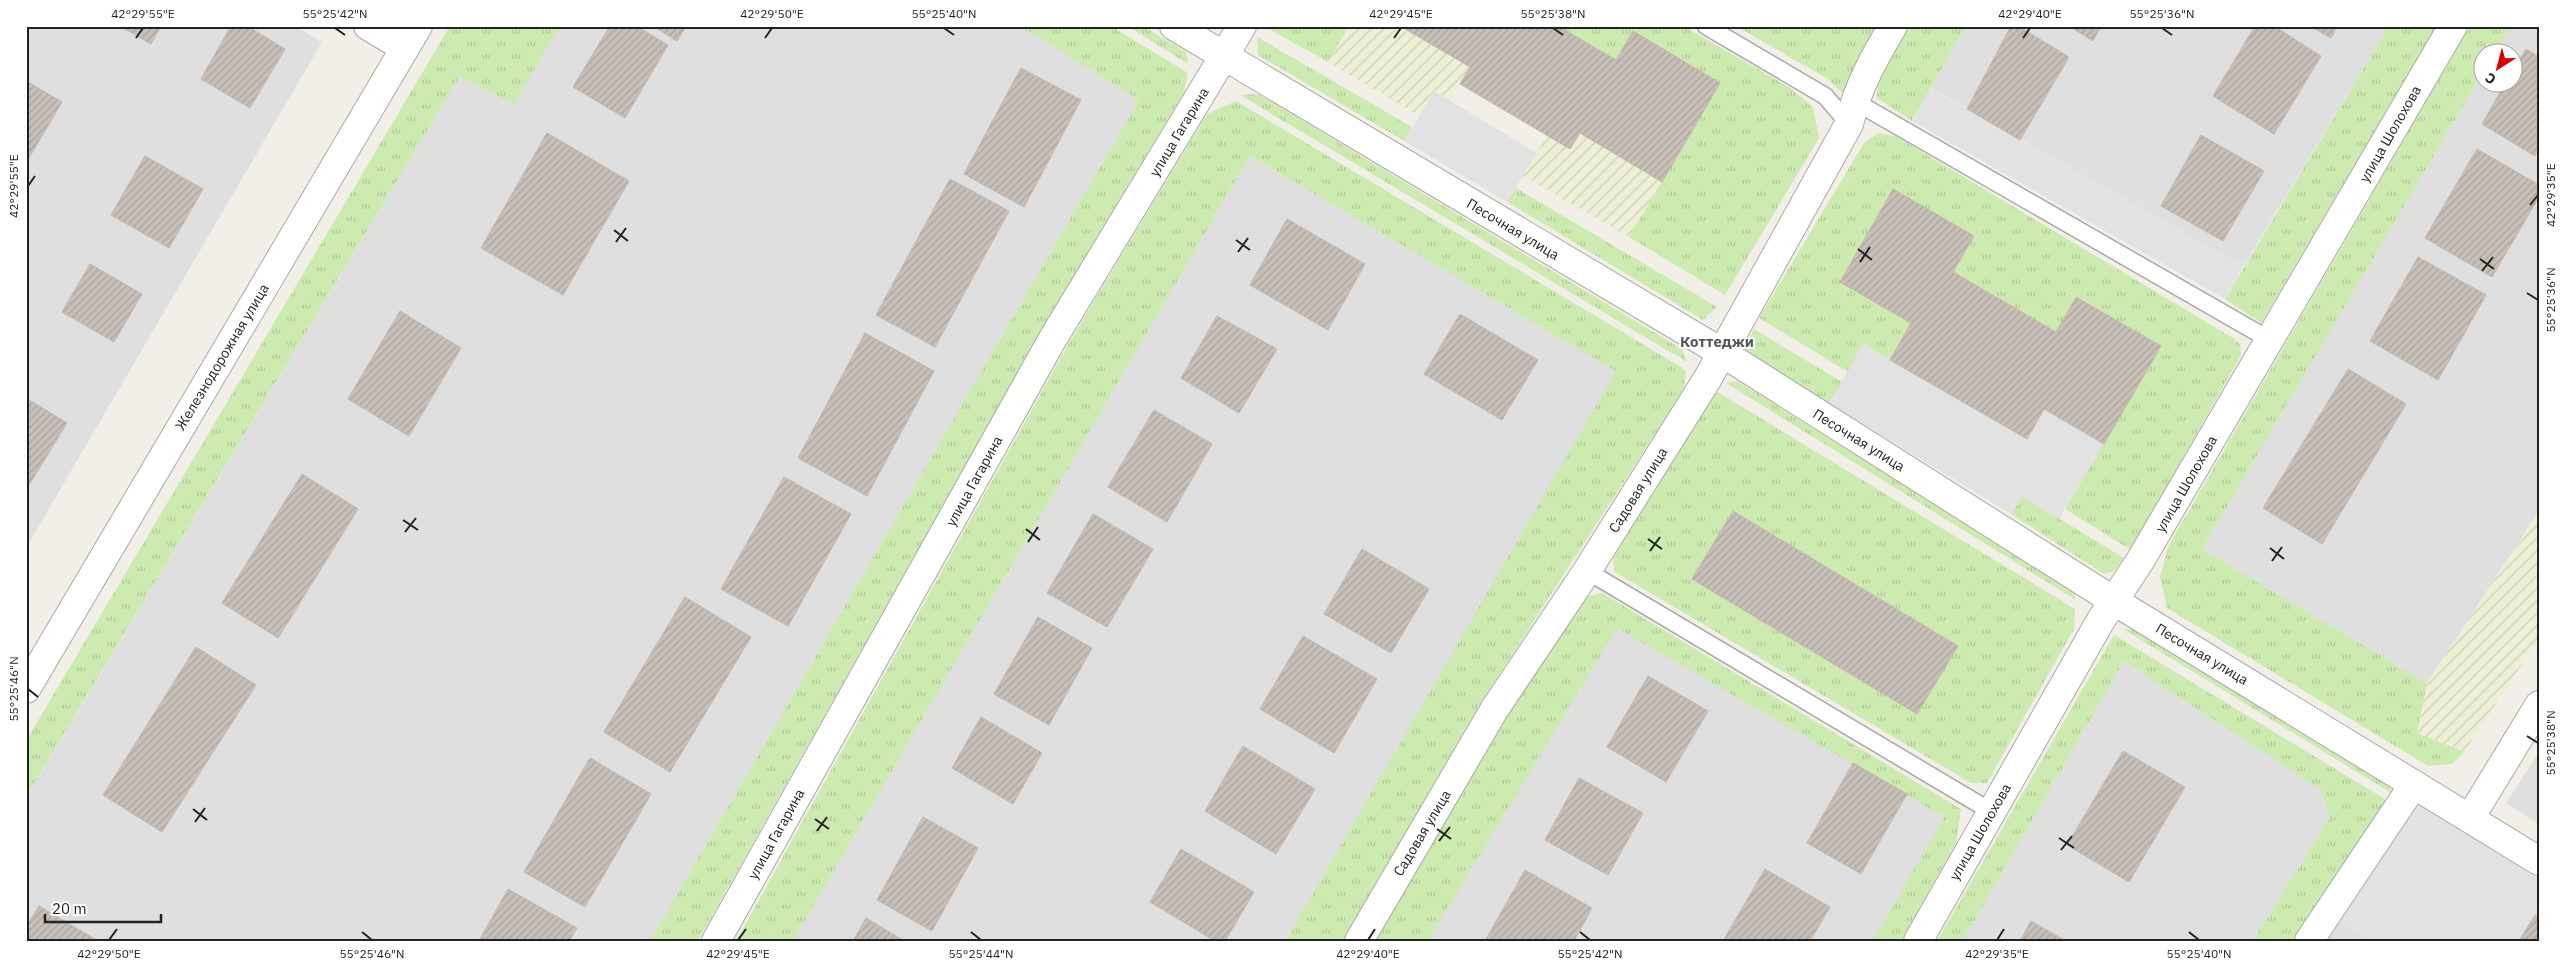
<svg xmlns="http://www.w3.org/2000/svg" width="2565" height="967" font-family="'IBM Plex Sans',sans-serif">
	<defs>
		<pattern id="farmland-furrows" width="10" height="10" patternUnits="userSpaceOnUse" patternTransform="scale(1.25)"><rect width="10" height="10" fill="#eef0d5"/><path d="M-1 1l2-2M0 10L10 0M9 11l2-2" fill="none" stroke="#ccceb7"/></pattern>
		<pattern id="grass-tufts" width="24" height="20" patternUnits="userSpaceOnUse" patternTransform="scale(1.25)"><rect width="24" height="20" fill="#cdebb0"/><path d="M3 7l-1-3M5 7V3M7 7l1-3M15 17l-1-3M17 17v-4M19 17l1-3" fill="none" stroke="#b0c997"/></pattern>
		<pattern id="building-hatch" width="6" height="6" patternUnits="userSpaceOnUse" patternTransform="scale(1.25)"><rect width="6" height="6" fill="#c7bfb8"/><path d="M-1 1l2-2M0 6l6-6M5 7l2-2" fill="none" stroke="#aba49e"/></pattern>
	</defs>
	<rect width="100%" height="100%" fill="#f2efe9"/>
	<!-- residential -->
	<g fill="#e0dfdf">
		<polygon points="26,26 295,26 322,42 26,548"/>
		<polygon points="560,26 1021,26 1139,100 650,941 26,941 26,798 460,76 514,105"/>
		<polygon points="1966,26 2389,26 2243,267 1931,88"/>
		<polygon points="2511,26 2539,26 2539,511 2427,683 2202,549 2482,74 2482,82 2512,82 2512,52 2495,52"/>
		<polygon points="1250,156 1617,371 1285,941 793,941"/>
		<polygon points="1617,627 1945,817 1873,941 1428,941"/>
		<polygon points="2124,661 2322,791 2329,819 2253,941 1963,941"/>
		<polygon points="2539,752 2539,824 2506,803"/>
		<polygon points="2337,919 2370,941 2322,941"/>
	</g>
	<!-- farmland -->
	<g fill="url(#farmland-furrows)">
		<polygon points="1349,26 1400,26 1470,67 1450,100 1434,91 1419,116 1328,62"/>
		<polygon points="1580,133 1662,182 1629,237 1523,176 1547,136"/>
		<polygon points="2539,511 2539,639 2464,752 2417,733 2427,683"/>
	</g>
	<!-- grass -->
	<g fill="url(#grass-tufts)">
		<polygon points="450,26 560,26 514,105 460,76 26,797 26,741"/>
		<polygon points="1020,26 1111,26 1188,73 1184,92 1041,330 698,941 650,941 1139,100"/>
		<polygon points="1127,26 1143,26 1186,52 1188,64"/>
		<polygon points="1264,26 1349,26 1328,62"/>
		<polygon points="1558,26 1683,26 1789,87 1813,107 1819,138 1725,295 1629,237 1720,83 1633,31 1616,60"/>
		<polygon points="1736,26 1878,26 1842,93 1828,79"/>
		<polygon points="1904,26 1966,26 1912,121 1877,98 1878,72"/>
		<polygon points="2389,26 2437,26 2261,323 2225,299"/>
		<polygon points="2470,26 2511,26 2495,52 2482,52 2482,74 2202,549 2427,683 2417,733 2464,752 2452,764 2428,766 2167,608 2160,576 2169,545"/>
		<polygon points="1257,37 1412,127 1404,141 1258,55"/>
		<polygon points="1258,94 1682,349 1687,362 1240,95"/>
		<polygon points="1236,101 1686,370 1684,389 1478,707 1343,941 1285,941 1616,371 1250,156 793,941 736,941 1070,341 1207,114"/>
		<polygon points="1879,133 1897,137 2233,338 2240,344 2241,355 2131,550 2065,509 2160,345 2076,297 2056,332 1953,272 1893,189 1840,282 1911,323 1890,360 1864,344 1848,372 1759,318 1864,143"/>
		<polygon points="1516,188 1717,307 1703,320 1507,202"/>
		<polygon points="1754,329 1842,382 1829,403 1744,350"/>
		<polygon points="1737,381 2073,589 2076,600 1726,383"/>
		<polygon points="1716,391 2075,609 2074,629 1987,783 1971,783 1615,572 1613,558"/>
		<polygon points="2022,496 2124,558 2114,571 2104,574 2011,514"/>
		<polygon points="1602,593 1961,809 1956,843 1901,941 1873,941 1944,817 1617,628 1428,941 1373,941 1507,711 1581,598"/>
		<polygon points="2123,629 2137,629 2388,783 2393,794"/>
		<polygon points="2114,635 2385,799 2386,812 2294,941 2253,941 2329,819 2322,791 2124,661 1963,941 1937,941"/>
	</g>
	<!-- parking -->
	<g fill="#e2e2e2">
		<polygon points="1930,88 2243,267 2225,299 1912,121"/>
		<polygon points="1434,91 1537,153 1507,202 1404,141"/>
		<polygon points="1863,344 2026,439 2044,409 2104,444 2059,519 2022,497 2011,514 1829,403"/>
		<polygon points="2417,801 2539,879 2539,909 2519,941 2370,941 2337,919"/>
	</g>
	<!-- building -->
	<g fill="url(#building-hatch)" stroke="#c4b6ab">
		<polygon points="120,26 161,26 151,44"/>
		<polygon points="231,26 247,26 285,49 250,108 201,79"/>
		<polygon points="610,26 636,26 668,45 625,118 573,87"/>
		<polygon points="653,26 686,26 677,41"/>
		<polygon points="1400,26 1558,26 1616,60 1633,31 1720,83 1662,182 1580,133 1570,149 1460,84 1470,67"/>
		<polygon points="2011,26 2018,26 2069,57 2020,140 1967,109"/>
		<polygon points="2069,26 2101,26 2093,41"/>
		<polygon points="2255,26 2274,26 2321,56 2274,134 2213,96"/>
		<polygon points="2310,26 2337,26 2331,38"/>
		<polygon points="2526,49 2539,57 2539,150 2535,156 2482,124 2506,82 2512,82 2512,72"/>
		<polygon points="1021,68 1081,100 1024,207 964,174"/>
		<polygon points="26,81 62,102 26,163"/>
		<polygon points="547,133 629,181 563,295 481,248"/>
		<polygon points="2201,135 2264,171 2223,241 2161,206"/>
		<polygon points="2477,149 2539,185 2539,197 2492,277 2425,238"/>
		<polygon points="145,156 203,189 169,248 111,215"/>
		<polygon points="950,179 1009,211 935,347 876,315"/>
		<polygon points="1893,189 1974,236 1953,272 2056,332 2076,297 2161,346 2104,444 2044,409 2027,439 1890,360 1911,323 1840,282"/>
		<polygon points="1287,219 1365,264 1328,330 1250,285"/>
		<polygon points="2418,257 2486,295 2438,380 2370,341"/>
		<polygon points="90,264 142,294 114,342 62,312"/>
		<polygon points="400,311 461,348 409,436 348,399"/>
		<polygon points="1460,314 1538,360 1502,420 1424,374"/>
		<polygon points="1217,316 1277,349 1239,413 1181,378"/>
		<polygon points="865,333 934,371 867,496 798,458"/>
		<polygon points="2348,369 2406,404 2322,544 2263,508"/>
		<polygon points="26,398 67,423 26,490"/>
		<polygon points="1154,410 1212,444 1167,522 1108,487"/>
		<polygon points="302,474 358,509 278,638 222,603"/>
		<polygon points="784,477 851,514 788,626 721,589"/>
		<polygon points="1733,511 1958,646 1917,714 1692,579"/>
		<polygon points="1093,514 1153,549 1107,627 1047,593"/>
		<polygon points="1362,549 1429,589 1391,653 1324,614"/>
		<polygon points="685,597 751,637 670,772 604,732"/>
		<polygon points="1038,617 1092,648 1049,725 994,694"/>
		<polygon points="1303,636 1377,679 1334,753 1260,709"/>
		<polygon points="196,647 256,685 162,832 103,795"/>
		<polygon points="1648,676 1708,711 1666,782 1607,747"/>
		<polygon points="981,717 1042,753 1013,804 952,768"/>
		<polygon points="1243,746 1315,789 1276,854 1205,811"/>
		<polygon points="2123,751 2185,787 2129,882 2067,845"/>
		<polygon points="590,758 651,794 585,907 524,872"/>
		<polygon points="1853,763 1907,794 1861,874 1807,843"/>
		<polygon points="1579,778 1643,813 1608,875 1545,840"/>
		<polygon points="923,817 978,848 932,931 877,900"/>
		<polygon points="1181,849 1254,892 1225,941 1215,941 1150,902"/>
		<polygon points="1765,869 1830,907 1810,941 1723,941"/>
		<polygon points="1525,870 1592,908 1574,941 1485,941"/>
		<polygon points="508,889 577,928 569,941 479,941"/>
		<polygon points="39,906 98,941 26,941 26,927"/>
		<polygon points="2535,915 2539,917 2539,941 2519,941"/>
		<polygon points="866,918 904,941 853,941"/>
		<polygon points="2031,921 2066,941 2020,941"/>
	</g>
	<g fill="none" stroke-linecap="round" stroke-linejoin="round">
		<!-- service casing -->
		<g stroke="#a9a9a9" stroke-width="19">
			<g id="service">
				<polyline points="1706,26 1825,96 1849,124"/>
				<polyline points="1854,101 2270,340"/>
				<polyline points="1587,571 1992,812"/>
			</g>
		</g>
		<!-- minor casing -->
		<g stroke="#a9a9a9" stroke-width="30">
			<g id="minor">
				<polyline points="368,26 405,48"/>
				<polyline points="1174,26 1721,352 2114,601 2539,861"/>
				<polyline points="2470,818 2539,705"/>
				<polyline points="716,941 1052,340 1242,26"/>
				<path d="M1359,941L1494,710L1587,571L1708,378L1849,124C1857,88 1874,58 1893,26"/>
				<polyline points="1918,941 2101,620 2140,561 2453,26"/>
				<polyline points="2309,941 2414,784"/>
			</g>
		</g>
		<!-- tertiary casing -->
		<g stroke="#a9a9a9" stroke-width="30">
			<polyline id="tertiary" points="26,689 418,26"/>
		</g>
		<!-- service -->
		<use href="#service" stroke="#fff" stroke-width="16"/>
		<!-- minor -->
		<use href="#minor" stroke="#fff" stroke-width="28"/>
		<!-- tertiary -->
		<use href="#tertiary" stroke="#fff" stroke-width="28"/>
	</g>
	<!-- ticks -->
	<path fill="none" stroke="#222" stroke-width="2" d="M335,28L345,35M944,28L954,35M1553,28L1563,35M2162,28L2172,35M136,38L143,28M765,38L772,28M1394,38L1401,28M2023,38L2030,28M28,186L35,176M2530,205L2538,195M614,230L628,241M1236,240L1250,250M616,242L626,228M1858,249L1872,260M1238,252L1248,238M2480,259L2494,269M1860,262L1870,247M2482,271L2493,257M2527,293L2538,300M403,520L418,530M1026,529L1040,540M405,532L416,518M1648,539L1662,549M1028,542L1038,527M2270,548L2284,559M1650,551L1660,537M2272,561L2282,547M28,689L38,697M2527,736L2538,743M193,809L207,820M815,819L829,829M195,822L205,808M1437,829L1451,839M817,831L827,817M2059,838L2074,848M1439,841L1450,827M2061,850L2072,836M362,932L372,940M971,932L981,940M1580,932L1590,940M2189,932L2199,940M109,940L117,929M738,940L746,929M1368,940L1375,929M1997,940L2004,929"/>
	<g text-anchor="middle" stroke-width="4" stroke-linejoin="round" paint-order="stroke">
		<!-- street labels -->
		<g font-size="14" fill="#222" stroke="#fff">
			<text transform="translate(1179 132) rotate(-59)" y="5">улица Гагарина</text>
			<text transform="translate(2390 134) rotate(-60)" y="5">улица Шолохова</text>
			<text transform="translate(1513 229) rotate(31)" y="5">Песочная улица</text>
			<text transform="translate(222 357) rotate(-59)" y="5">Железнодорожная улица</text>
			<text transform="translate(1859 440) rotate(32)" y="5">Песочная улица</text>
			<text transform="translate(974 481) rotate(-61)" y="5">улица Гагарина</text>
			<text transform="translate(2186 484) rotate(-60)" y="5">улица Шолохова</text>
			<text transform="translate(1638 490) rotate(-58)" y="5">Садовая улица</text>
			<text transform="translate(2202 654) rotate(31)" y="5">Песочная улица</text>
			<text transform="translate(1980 832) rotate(-60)" y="5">улица Шолохова</text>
			<text transform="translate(1422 833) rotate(-59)" y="5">Садовая улица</text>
			<text transform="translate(776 834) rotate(-61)" y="5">улица Гагарина</text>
		</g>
		<!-- neighbourhood labels -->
		<g font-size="15" font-weight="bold" fill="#555" stroke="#fff">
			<text x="1717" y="347">Коттеджи</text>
		</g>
	</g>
	<!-- border -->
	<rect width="2565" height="967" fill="none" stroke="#ffffff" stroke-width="55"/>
	<!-- north arrow -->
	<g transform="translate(2498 68) rotate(216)"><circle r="24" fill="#ffffff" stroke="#a7a7a7"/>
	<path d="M0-4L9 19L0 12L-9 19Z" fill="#d40000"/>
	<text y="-8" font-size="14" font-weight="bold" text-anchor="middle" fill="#222222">С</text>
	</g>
	<!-- scale -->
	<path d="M45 914v8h116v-8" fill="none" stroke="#222222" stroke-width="2.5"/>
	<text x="52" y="914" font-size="15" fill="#222222" stroke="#ffffff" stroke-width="4" paint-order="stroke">20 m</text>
	<rect x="28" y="28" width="2510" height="912" fill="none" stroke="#222" stroke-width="2"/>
	<g font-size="12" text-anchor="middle" fill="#222">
		<text x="143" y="18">42°29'55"E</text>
		<text x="335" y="18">55°25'42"N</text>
		<text x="772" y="18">42°29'50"E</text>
		<text x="944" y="18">55°25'40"N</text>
		<text x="1401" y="18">42°29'45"E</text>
		<text x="1553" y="18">55°25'38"N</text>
		<text x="2030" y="18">42°29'40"E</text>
		<text x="2162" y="18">55°25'36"N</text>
		<text transform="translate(14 186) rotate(-90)" y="4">42°29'55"E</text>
		<text transform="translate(2551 195) rotate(-90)" y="4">42°29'35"E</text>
		<text transform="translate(2551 300) rotate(-90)" y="4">55°25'36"N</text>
		<text transform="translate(14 689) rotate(-90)" y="4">55°25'46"N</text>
		<text transform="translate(2551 743) rotate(-90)" y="4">55°25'38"N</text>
		<text x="109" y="958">42°29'50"E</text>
		<text x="372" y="958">55°25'46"N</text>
		<text x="738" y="958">42°29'45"E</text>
		<text x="981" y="958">55°25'44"N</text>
		<text x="1368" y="958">42°29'40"E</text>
		<text x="1590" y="958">55°25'42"N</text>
		<text x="1997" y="958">42°29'35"E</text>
		<text x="2199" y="958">55°25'40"N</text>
	</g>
</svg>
